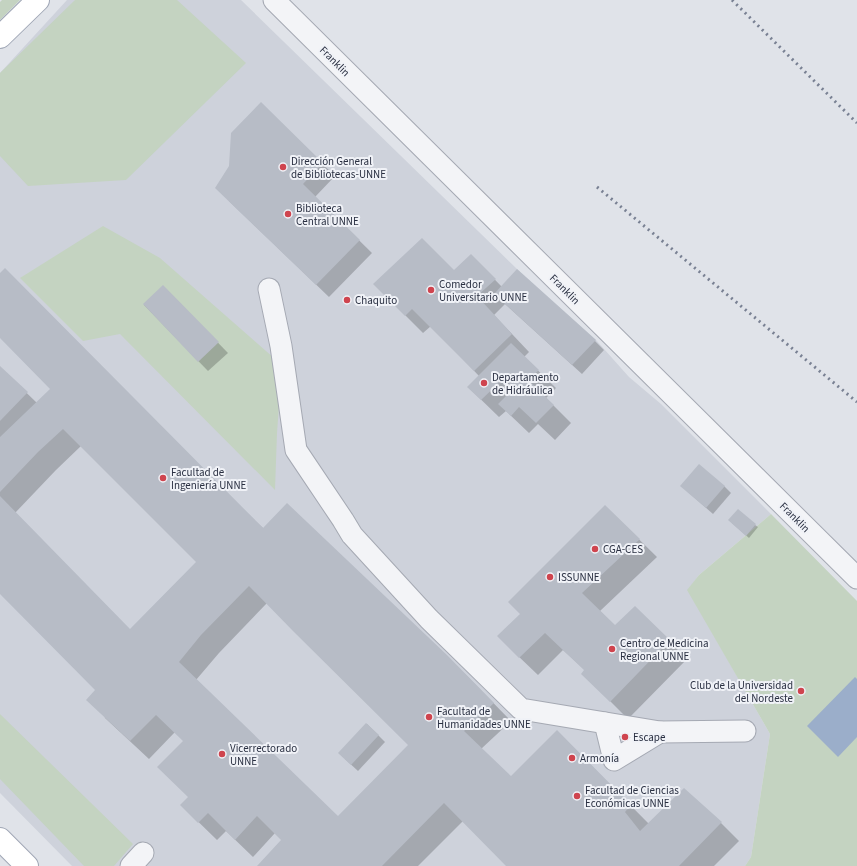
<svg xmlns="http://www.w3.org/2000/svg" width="857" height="866" font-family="'Source Sans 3',sans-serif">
	<rect width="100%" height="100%" fill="#e0e3e9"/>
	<!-- built -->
	<polygon fill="#ced2db" points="67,0 241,0 517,269 596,340 629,377 661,404 771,514 699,575 688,590 770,734 751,857 745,866 72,866 0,793 0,73"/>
	<!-- green -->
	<g fill="#c4d3c1">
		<polygon points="2,0 20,0 0,20 0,2"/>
		<polygon points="75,0 177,0 246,63 126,180 28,186 0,156 0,73"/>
		<polygon points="103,226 160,258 282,365 277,433 275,490 120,334 83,341 20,278"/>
		<polygon points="771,514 857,601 857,866 745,866 751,857 770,734 687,590 699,575"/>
		<polygon points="0,714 133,844 114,866 84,866 0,779"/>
	</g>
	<!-- water -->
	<polygon fill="#9baeca" points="855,677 857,679 857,737 838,757 807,726"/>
	<!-- shadow -->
	<g fill="#0003" fill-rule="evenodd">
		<polygon points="261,104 335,176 315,197 372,253 329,297 229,201 230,167"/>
		<polygon points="471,255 502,287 595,341 604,350 582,374 505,304 494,315 529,352 524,357 556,388 546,398 571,423 555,440 538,424 529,433 506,411 499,417 468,387 479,376 431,326 423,333 374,284 454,271"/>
		<path d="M0,275L264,529L465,674L511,721L481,749L511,778L557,731L649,824L721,823L739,841L714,866H508L463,821L418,866H258L282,840L275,833L253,857L226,831L217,840L181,805L189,797L185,741L175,732L149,759L105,718L97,690L0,593V367L37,403L51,389L0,337ZM81,446L197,562L130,630L15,513L56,470ZM267,603L409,745L338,818L196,680L219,653Z"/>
		<polygon points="163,286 228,353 208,371 144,305"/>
		<polygon points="724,486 731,493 713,514 688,492"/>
		<polygon points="605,506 657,557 600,611 615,627 635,608 687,659 628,719 601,692 585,670 563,650 538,675 516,654 522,614"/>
		<polygon points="732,523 755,525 758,527 749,538"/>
		<polygon points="367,724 385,742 358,771 345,759"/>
	</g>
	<!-- building -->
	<g fill="#b7bcc6" fill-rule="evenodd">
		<polygon points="261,102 323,163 303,184 360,240 316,285 215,188 229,166 231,133"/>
		<polygon points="422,238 454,270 471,254 496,279 477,296 512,334 474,371 412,309 405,316 373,284"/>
		<path d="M5,268L263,528L287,503L447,655L494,703L464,731L511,776L557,730L631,805L625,812L640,831L684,788L722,822L679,866H506L444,803L382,866H257L281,840L257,816L235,840L208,813L198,823L180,805L188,797L157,767L183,741L156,715L130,741L86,700L95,690L0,594V496L130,629L196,562L63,429L38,452L0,492V437L50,389L0,338V273ZM249,586L293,631L408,745L338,816L179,662L201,635Z"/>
		<polygon points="517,269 596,340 572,365 494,294"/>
		<polygon points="163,285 219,342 198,362 143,304"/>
		<polygon points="511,343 539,370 528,380 554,405 536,423 519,407 511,416 498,404 514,388 504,378 481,400 467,387"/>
		<polygon points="0,366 28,392 0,421"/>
		<polygon points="699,464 725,486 706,508 680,486"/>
		<polygon points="605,505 640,539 582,593 615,625 635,606 670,640 610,702 581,674 584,670 545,633 519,658 497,636 520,614 508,602"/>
		<polygon points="738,509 756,524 746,536 728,520"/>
		<polygon points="366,723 379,735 351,765 338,753"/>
	</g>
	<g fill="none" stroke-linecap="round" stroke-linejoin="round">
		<!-- minor casing -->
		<g stroke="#a5a9b3" stroke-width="23">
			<g id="minor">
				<polyline points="274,0 857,578"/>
				<polyline points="269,289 281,346 296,450 343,520 352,535 429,619 521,709 660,732 745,731"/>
				<polyline points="605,723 614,760 660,732"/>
				<polyline points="131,866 143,853"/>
			</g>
		</g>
		<!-- major casing -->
		<g stroke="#9fa6b5" stroke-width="24">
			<g id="major">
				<polyline points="0,37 38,0"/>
				<polyline points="0,839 27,866"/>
			</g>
		</g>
		<!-- minor -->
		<use href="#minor" stroke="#f3f4f7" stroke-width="21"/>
		<!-- major -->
		<use href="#major" stroke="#fff" stroke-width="22"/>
		<!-- rail -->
		<g stroke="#798193" stroke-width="3" stroke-dasharray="2 4" stroke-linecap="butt">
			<polyline points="732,0 857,123"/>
			<polyline points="597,187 857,402"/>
		</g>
	</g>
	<!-- markers -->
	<g fill="#cf444e" stroke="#f0f2f7" stroke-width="1.5">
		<circle cx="283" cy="167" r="4"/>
		<circle cx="288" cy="214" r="4"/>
		<circle cx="431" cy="290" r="4"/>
		<circle cx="347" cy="300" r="4"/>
		<circle cx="484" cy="383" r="4"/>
		<circle cx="163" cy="478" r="4"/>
		<circle cx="595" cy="549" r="4"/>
		<circle cx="550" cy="577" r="4"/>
		<circle cx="612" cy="649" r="4"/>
		<circle cx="801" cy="691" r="4"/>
		<circle cx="429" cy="717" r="4"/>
		<circle cx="625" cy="737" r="4"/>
		<circle cx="222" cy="754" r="4"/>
		<circle cx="572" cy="758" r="4"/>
		<circle cx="577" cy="796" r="4"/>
	</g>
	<g text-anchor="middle" stroke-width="4" stroke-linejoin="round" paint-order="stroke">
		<!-- street labels -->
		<g font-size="11" fill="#292f41" stroke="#f0f2f7">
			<text transform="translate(335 61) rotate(45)" y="4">Franklin</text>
			<text transform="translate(565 289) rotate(45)" y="4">Franklin</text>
			<text transform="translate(795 517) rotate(45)" y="4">Franklin</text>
		</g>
		<!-- poi labels -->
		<g font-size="11" fill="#292f41" stroke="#f0f2f7" text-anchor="start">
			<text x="291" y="165">Dirección General<tspan x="291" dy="13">de Bibliotecas-UNNE</tspan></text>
			<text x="296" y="212">Biblioteca<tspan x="296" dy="13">Central UNNE</tspan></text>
			<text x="439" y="288">Comedor<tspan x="439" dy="13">Universitario UNNE</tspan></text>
			<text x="355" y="304">Chaquito</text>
			<text x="492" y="381">Departamento<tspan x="492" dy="13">de Hidráulica</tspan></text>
			<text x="171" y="476">Facultad de<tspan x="171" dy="13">Ingeniería UNNE</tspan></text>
			<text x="603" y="553">CGA-CES</text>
			<text x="558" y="581">ISSUNNE</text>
			<text x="620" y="647">Centro de Medicina<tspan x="620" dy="13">Regional UNNE</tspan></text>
			<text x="793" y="689" text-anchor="end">Club de la Universidad<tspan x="793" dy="13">del Nordeste</tspan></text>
			<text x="437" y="715">Facultad de<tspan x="437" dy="13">Humanidades UNNE</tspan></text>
			<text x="633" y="741">Escape</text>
			<text x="230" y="752">Vicerrectorado<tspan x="230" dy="13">UNNE</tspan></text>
			<text x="580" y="762">Armonía</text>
			<text x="585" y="794">Facultad de Ciencias<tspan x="585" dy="13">Económicas UNNE</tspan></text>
		</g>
	</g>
</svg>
